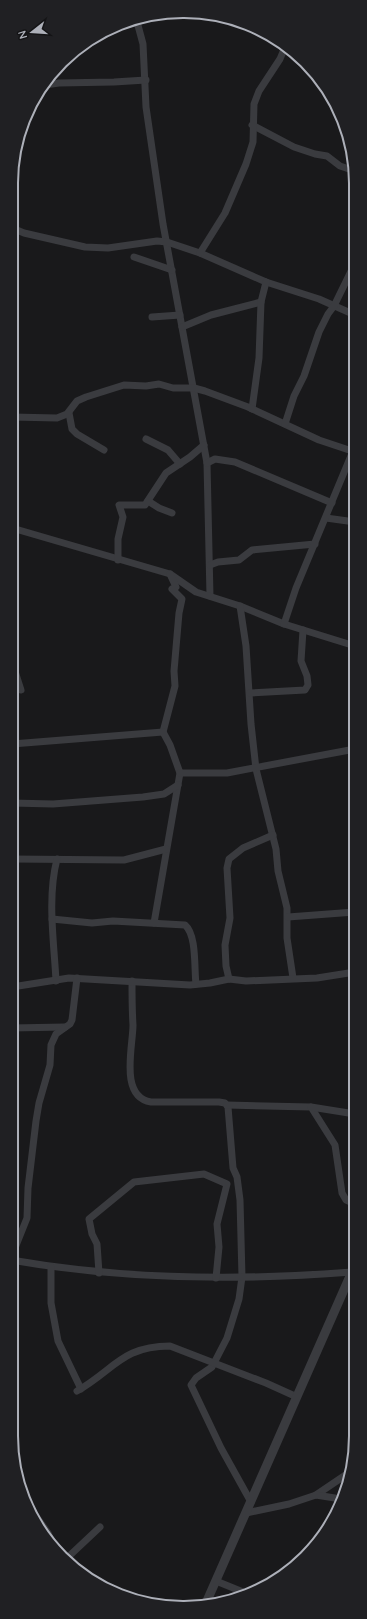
<svg xmlns="http://www.w3.org/2000/svg" width="367" height="1619" font-family="Quicksand,sans-serif">
	<rect width="100%" height="100%" fill="#19191b"/>
	<g fill="none" stroke-linecap="round" stroke-linejoin="round">
		<!-- minor -->
		<g stroke="#3a3b3f" stroke-width="7">
			<polyline points="136,18 143,44 146,107 163,224 207,463 210,596"/>
			<polyline points="45,85 59,83 114,82 146,80"/>
			<polyline points="252,125 294,147 315,154 327,156 340,166 355,171"/>
			<polyline points="12,228 24,233 85,247 108,248 157,241 167,242 200,253 266,282 319,299 355,315"/>
			<polyline points="200,253 225,213 246,164 253,142 254,104 259,91 280,59 285,47"/>
			<polyline points="134,257 172,270"/>
			<polyline points="152,317 180,315"/>
			<polyline points="182,327 211,315 261,302"/>
			<polyline points="252,409 259,358 261,302 266,282"/>
			<polyline points="69,413 72,429 77,434 104,450"/>
			<polyline points="12,417 57,418 67,414 77,401 86,397 124,385 146,386 159,384 173,388 194,388 205,391 248,407 319,440 355,452"/>
			<polyline points="285,424 294,396 304,376 319,332 328,314 334,306 355,263"/>
			<polyline points="146,439 168,450 180,464"/>
			<polyline points="207,463 215,459 235,462 332,503"/>
			<polyline points="148,501 159,508 172,513"/>
			<polyline points="326,518 355,522"/>
			<polyline points="12,528 170,574 196,592 240,606 284,624 355,646"/>
			<polyline points="118,560 118,539 123,517 119,505 145,505 166,473 190,457 204,445"/>
			<polyline points="210,565 218,562 239,560 252,550 315,544"/>
			<polyline points="240,606 246,646 251,724 256,769 276,849 278,871 287,908 287,938 293,978"/>
			<polyline points="284,624 296,588 355,446"/>
			<polyline points="353,646 355,656"/>
			<polyline points="12,662 21,690"/>
			<polyline points="250,693 305,690 308,685 307,676 301,661 303,630"/>
			<polyline points="163,732 175,686 174,671 179,613 182,599 172,589 176,587 170,574"/>
			<polyline points="12,744 163,732 170,745 180,773 154,923"/>
			<polyline points="180,773 227,773 355,749"/>
			<polyline points="12,803 53,804 143,797 164,794 178,785"/>
			<polyline points="12,859 124,860 166,849"/>
			<polyline points="288,917 355,912"/>
			<path d="M52,919L92,923L113,921L185,925C197,935 194,969 196,984"/>
			<polyline points="229,979 226,966 225,945 230,918 227,868 229,859 243,848 273,835"/>
			<path d="M56,981C54,941 47,898 57,859"/>
			<path d="M132,981C132,996 132,1010 133,1025C133,1046 119,1097 151,1102H219L225,1103L228,1107L233,1168L237,1177L240,1200L242,1277L239,1299L227,1338L212,1367L196,1378L191,1385L221,1448L251,1502"/>
			<polyline points="12,987 69,978 190,985 210,983 229,979 246,981 317,978 355,972"/>
			<polyline points="11,1028 65,1027"/>
			<polyline points="227,1105 311,1107 335,1145 342,1193 346,1200 355,1204"/>
			<polyline points="311,1107 355,1114"/>
			<polyline points="11,1258 27,1218 28,1188 36,1121 39,1103 50,1065 51,1045 56,1034 70,1024 72,1020 77,978"/>
			<path d="M11,1260C125,1280 237,1281 352,1272"/>
			<polyline points="51,1267 51,1303 58,1341 81,1389"/>
			<polyline points="99,1273 97,1244 92,1234 89,1219 134,1182 204,1174 227,1184 217,1224 219,1247 216,1278"/>
			<path d="M77,1391C114,1370 122,1346 170,1346L266,1383L297,1397"/>
			<polyline points="316,1495 350,1472"/>
			<polyline points="23,1498 48,1533 56,1551"/>
			<polyline points="246,1513 289,1504 316,1495 341,1499"/>
			<polyline points="66,1559 100,1527"/>
			<polyline points="216,1581 248,1594"/>
			<polyline points="163,1605 176,1607"/>
		</g>
		<!-- tertiary -->
		<polyline stroke="#3a3b3f" stroke-width="9" points="206,1603 354,1267"/>
	</g>
	<!-- crop -->
	<path d="M0 0H367V1619H0ZM183 18H184A165 165 0 0 1 349 183V1436A165 165 0 0 1 184 1601H183A165 165 0 0 1 18 1436V183A165 165 0 0 1 183 18Z" fill="#202023" fill-rule="evenodd"/>
	<path fill="none" stroke="#adb0b9" stroke-width="2" d="M183 18H184A165 165 0 0 1 349 183V1436A165 165 0 0 1 184 1601H183A165 165 0 0 1 18 1436V183A165 165 0 0 1 183 18Z"/>
	<!-- north arrow -->
	<g transform="translate(32 32) rotate(253)" stroke="#141416" stroke-width="3" paint-order="stroke">
	<path d="M0-3L7 15L0 10L-7 15Z" fill="#adb0b9"/>
	<text y="-6" font-size="11" font-weight="bold" text-anchor="middle" fill="#adb0b9">N</text>
	</g>
</svg>
